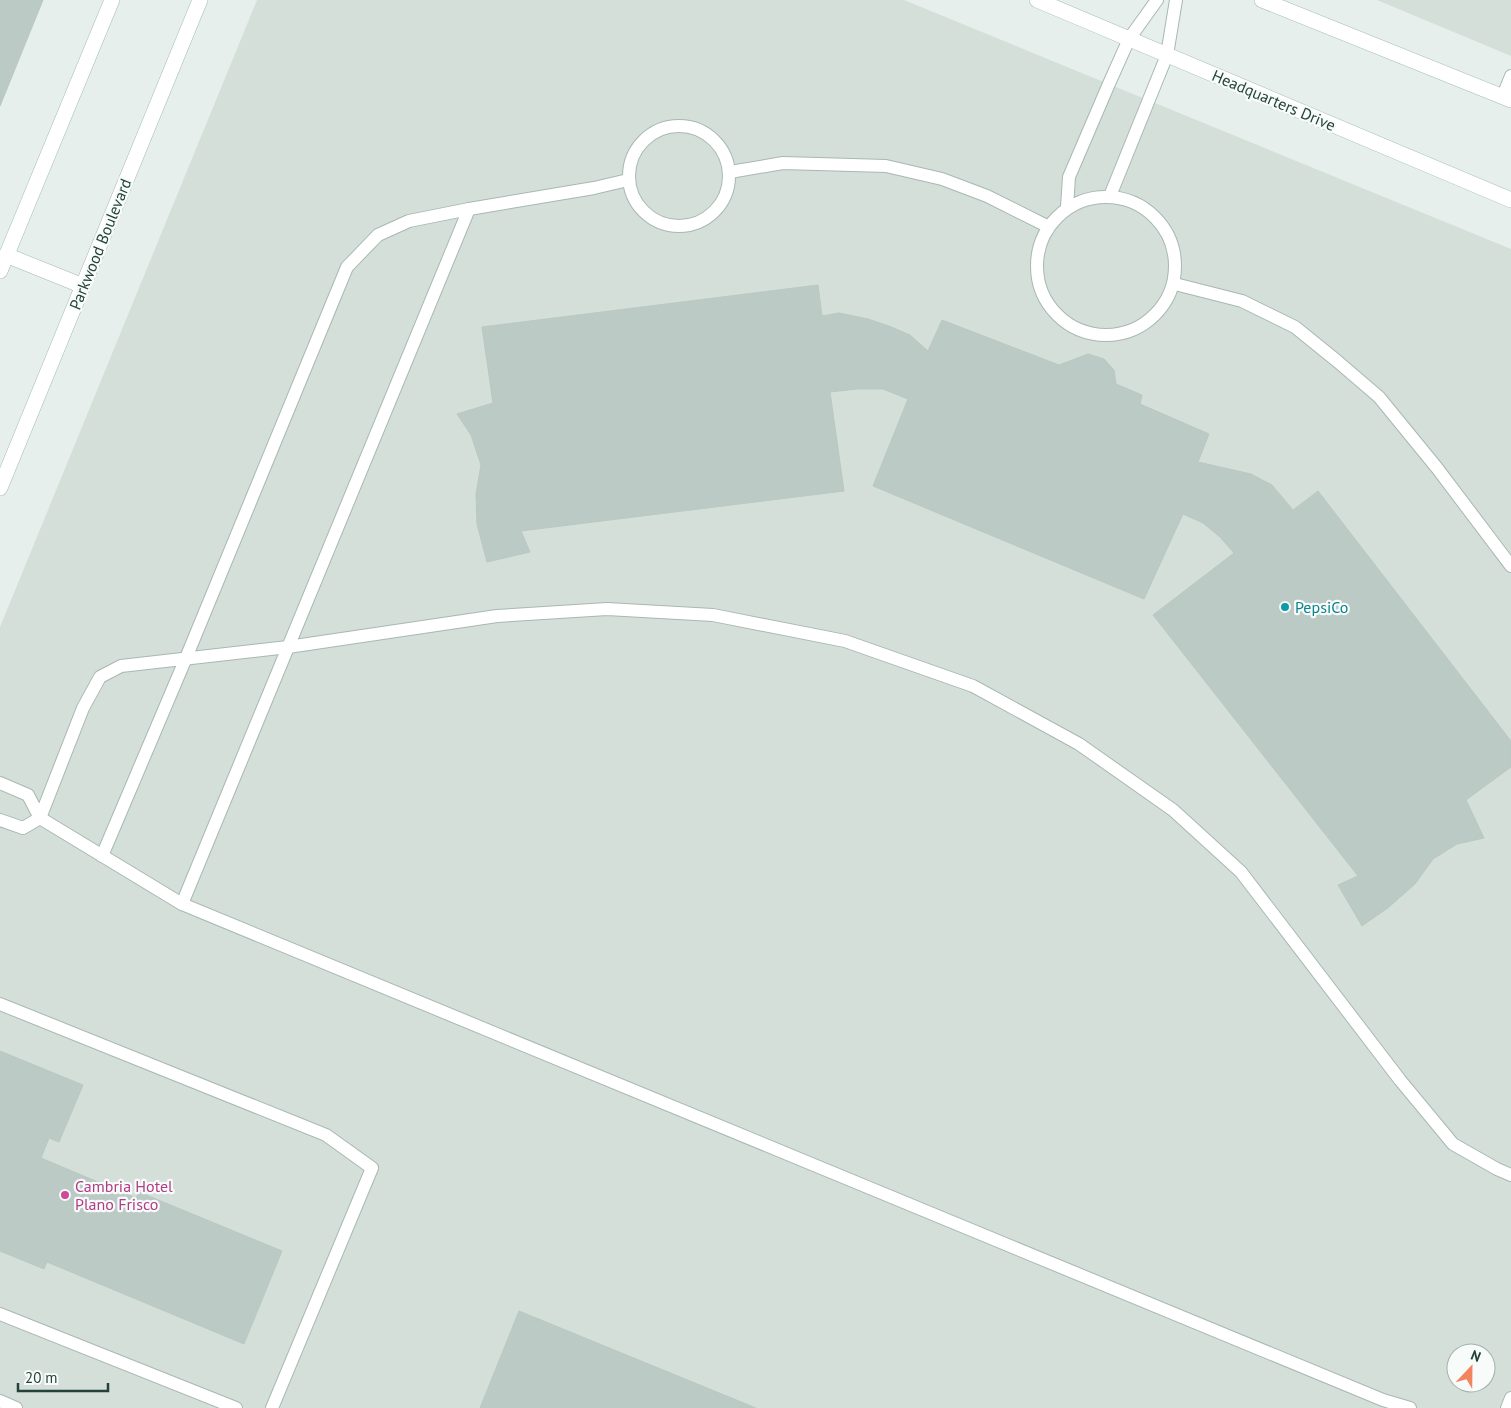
<svg xmlns="http://www.w3.org/2000/svg" width="1511" height="1408" font-family="'PT Sans',sans-serif">
	<rect width="100%" height="100%" fill="#e6efeb"/>
	<!-- built -->
	<g fill="#d4dfda" fill-rule="evenodd">
		<path d="M257,0H904L1511,249V1408H0V627ZM1456,1353H1486V1383H1456Z"/>
		<polygon points="1377,0 1511,0 1511,56"/>
	</g>
	<!-- building -->
	<g fill="#bbcac4" stroke="#b8c9c2">
		<polygon points="0,0 43,0 0,106"/>
		<polygon points="818,285 822,316 839,313 868,319 889,326 910,335 928,351 942,320 1059,365 1088,354 1104,359 1114,370 1116,384 1142,395 1140,404 1209,434 1198,462 1251,474 1272,485 1293,510 1318,491 1511,741 1511,767 1466,800 1484,838 1457,844 1433,859 1415,884 1389,907 1362,926 1338,885 1358,876 1153,615 1234,553 1220,537 1203,523 1183,514 1144,599 873,486 908,399 883,389 857,389 830,392 844,491 521,531 530,552 487,562 477,524 476,494 481,465 471,435 457,414 493,403 482,327"/>
		<polygon points="0,1051 83,1085 59,1142 49,1138 41,1158 136,1198 139,1192 282,1251 244,1344 47,1262 44,1269 0,1251"/>
		<polygon points="519,1311 756,1408 480,1408"/>
	</g>
	<g fill="none" stroke-linecap="round" stroke-linejoin="round">
		<!-- service casing -->
		<g stroke="#a8b8b2" stroke-width="14">
			<g id="service">
				<polyline points="1503,96 1511,76"/>
				<circle cx="679" cy="176" r="50"/>
				<polyline points="730,172 783,163 886,166 942,179 987,196 1047,226"/>
				<polyline points="1110,196 1167,55 1176,0"/>
				<circle cx="1106" cy="266" r="69"/>
				<polyline points="1067,207 1069,177 1108,86 1129,39 1157,0"/>
				<polyline points="1175,284 1242,301 1295,327 1337,361 1379,397 1437,468 1511,566"/>
				<polyline points="0,783 28,795 40,818 182,904 1383,1400 1410,1408"/>
				<polyline points="0,820 23,828 40,818 83,708 100,677 121,666 288,647 497,616 607,609 713,615 845,641 973,686 1079,744 1173,810 1241,872 1400,1080 1453,1144 1497,1169 1511,1175"/>
				<polyline points="102,856 186,658 347,267 378,235 409,221 469,209 594,188 628,180"/>
				<polyline points="182,904 469,209"/>
				<polyline points="0,1004 326,1135 372,1168 272,1408"/>
				<polyline points="0,1314 236,1408"/>
				<polyline points="0,1401 16,1408"/>
				<polyline points="1507,1408 1511,1398"/>
			</g>
		</g>
		<!-- secondary casing -->
		<g stroke="#a4bbb3" stroke-width="16">
			<g id="secondary">
				<polyline points="1037,0 1511,200"/>
				<polyline points="1262,0 1511,100"/>
				<polyline points="6,255 83,286"/>
				<polyline points="0,271 112,0"/>
				<polyline points="0,488 200,0"/>
			</g>
		</g>
		<!-- service -->
		<use href="#service" stroke="#fff" stroke-width="12"/>
		<!-- secondary -->
		<use href="#secondary" stroke="#fff" stroke-width="15"/>
	</g>
	<!-- markers -->
	<circle fill="#0f9aa8" stroke="#f7fbf9" stroke-width="2" cx="1285" cy="607" r="5"/>
	<circle fill="#d1479c" stroke="#f7fbf9" stroke-width="2" cx="65" cy="1195" r="5"/>
	<g text-anchor="middle" stroke-width="4.5" stroke-linejoin="round" paint-order="stroke">
		<!-- street labels -->
		<g font-size="16" fill="#24423a" stroke="#f7fbf9">
			<text transform="translate(1274 100) rotate(23)" y="6">Headquarters Drive</text>
			<text transform="translate(100 244) rotate(-68)" y="6">Parkwood Boulevard</text>
		</g>
		<!-- culture labels -->
		<g font-size="16" fill="#0d838f" stroke="#f7fbf9" text-anchor="start">
			<text x="1295" y="613">PepsiCo</text>
		</g>
		<!-- hotel labels -->
		<g font-size="16" fill="#b23c85" stroke="#f7fbf9" text-anchor="start">
			<text x="75" y="1192">Cambria Hotel<tspan x="75" dy="18">Plano Frisco</tspan></text>
		</g>
	</g>
	<!-- north arrow -->
	<g transform="translate(1471 1368) rotate(22)"><circle r="24" fill="#f7fbf9" stroke="#a3b1ad"/>
	<path d="M0-4L9 19L0 12L-9 19Z" fill="#f4845f"/>
	<text y="-8" font-size="14" font-weight="bold" text-anchor="middle" fill="#24423a">N</text>
	</g>
	<!-- scale -->
	<path d="M18 1383v8h90v-8" fill="none" stroke="#24423a" stroke-width="2.5"/>
	<text x="25" y="1383" font-size="15" fill="#24423a" stroke="#f7fbf9" stroke-width="4" paint-order="stroke">20 m</text>
</svg>
